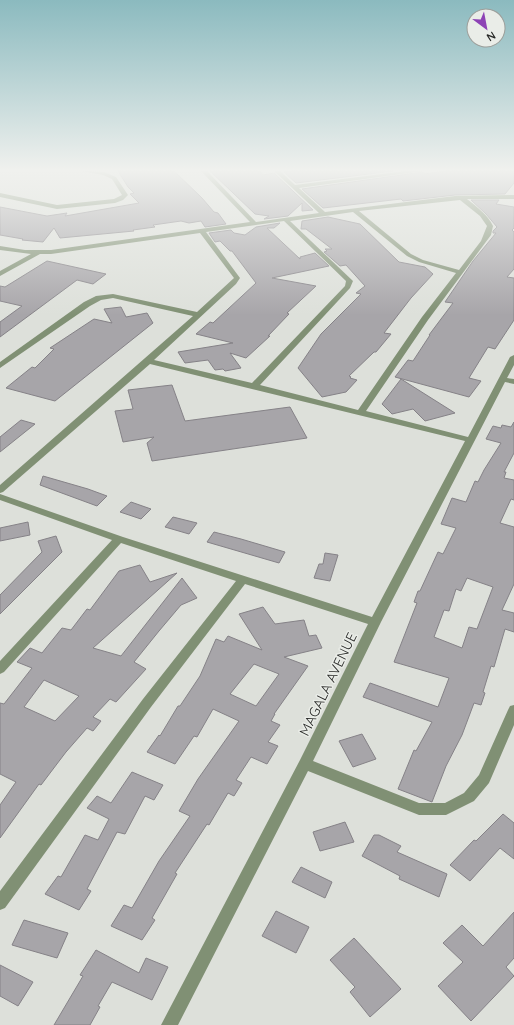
<svg xmlns="http://www.w3.org/2000/svg" width="514" height="1025" font-family="Quicksand,sans-serif">
	<rect width="100%" height="100%" fill="#dde0da"/>
	<!-- building -->
	<g fill="#a7a5a9" stroke="#858287" fill-rule="evenodd">
		<polygon points="118,171 174,171 202,198 214,212 218,213 226,224 205,227 201,221 189,223 181,221 153,225 155,227 133,230 134,231 60,238 54,228 43,242 22,240 23,239 0,235 0,207 47,216 67,213 65,216 139,203 130,194 134,193 128,187"/>
		<polygon points="210,171 260,171 263,175 274,173 313,210 302,211 302,203 288,216 264,219 269,216 255,214"/>
		<polygon points="293,171 393,171 296,183 284,172"/>
		<polygon points="447,171 514,171 514,183 505,194 455,195 403,201 401,199 323,208 302,189 423,172 423,174"/>
		<polygon points="471,200 499,200 496,204 514,207 514,228 512,230 514,232 514,269 507,277 514,278 514,320 495,349 488,347 469,378 481,381 469,397 395,377 408,360 413,361 430,335 429,335 453,303 445,302 473,261 496,233 493,233 493,231 497,227 486,214"/>
		<polygon points="328,217 360,224 399,262 425,267 433,274 411,298 384,333 391,334 376,352 374,352 349,376 351,377 350,378 357,380 346,392 322,397 298,368 321,334 361,294 356,293 365,286 346,265 340,266 324,252 327,251 325,249 332,249 306,229 301,229 302,221"/>
		<polygon points="280,223 274,228 267,228 300,259 300,257 315,253 329,266 272,278 316,286 287,313 289,314 268,336 270,336 246,358 230,353 241,368 225,371 223,369 215,370 208,360 185,363 178,352 233,343 196,334 210,322 213,323 256,283 232,251 230,251 220,241 215,242 209,233 231,230 234,233 245,235 256,227"/>
		<polygon points="47,261 106,274 93,284 77,280 0,337 0,322 22,306 0,301 0,286 5,287"/>
		<polygon points="121,307 126,317 147,313 153,323 55,401 6,388 32,367 35,368 54,349 50,348 94,319 112,323 104,309"/>
		<polygon points="401,379 455,413 425,421 413,409 392,414 382,404"/>
		<polygon points="172,385 185,421 290,407 307,438 152,461 147,443 154,437 123,442 115,411 133,409 128,390"/>
		<polygon points="21,420 35,424 0,452 0,437"/>
		<path d="M514,422V453L504,472H506L504,478L514,480V500L511,499L500,523L514,527V584L502,610L514,613V632L505,629L494,667L491,666L483,692L485,693L481,705L474,703L462,735L446,766L432,802L398,789L414,750L416,751L432,722L363,697L370,683L438,707L449,678L394,662L417,603L414,602L418,591H420L438,552L443,554L456,528L441,524L452,498L466,502L475,481L478,482L484,470L501,443L486,439L493,426L501,428L502,425L511,427ZM467,578L493,587L477,629L469,627L462,648L434,637L444,610L449,611L456,589L461,591Z"/>
		<polygon points="43,476 88,489 107,496 97,506 40,485"/>
		<polygon points="131,502 151,509 141,519 120,512"/>
		<polygon points="173,517 197,523 189,534 165,527"/>
		<polygon points="28,522 30,535 0,541 0,528"/>
		<polygon points="214,532 241,539 285,552 279,563 207,542"/>
		<polygon points="56,536 62,552 0,614 0,595 42,552 38,541"/>
		<polygon points="325,553 338,555 330,581 314,578 319,564 323,564"/>
		<path d="M140,565L150,582L177,573L93,648L121,656L182,578L197,598L181,605L159,631L134,662L146,669L116,702L110,699L93,717L101,721L93,731L87,728L66,752L41,785L39,784L0,838V805L16,782L0,774V703L4,704L32,668L17,662L30,648L42,653L62,628L71,630L87,609L90,610L119,571ZM44,680L79,696L55,721L24,707Z"/>
		<path d="M263,607L275,624L304,620L309,636L316,635L322,648L284,657L308,666L274,714H275L271,721L280,725L268,742L278,746L267,764L251,757L236,780L242,783L234,796L228,793L209,825L207,824L175,873L177,874L152,918L155,920L142,940L111,926L124,905L132,908L159,861L190,816L179,811L198,779L239,721L213,709L197,737L194,736L175,764L147,752L159,735L160,736L178,706H180L200,676L216,639L224,642L228,636L262,650L239,614ZM254,664L279,674L256,706L230,694Z"/>
		<polygon points="362,734 376,759 353,767 339,741"/>
		<polygon points="132,772 163,785 154,800 145,796 125,834 117,832 87,889 91,891 79,910 45,894 58,876 61,877 85,835 98,840 109,819 87,808 97,796 111,803"/>
		<polygon points="503,814 514,823 514,859 500,848 470,881 450,865 474,840 476,841"/>
		<polygon points="345,822 354,842 320,851 313,832"/>
		<polygon points="374,835 379,835 401,846 397,852 447,874 439,897 399,879 400,876 362,856"/>
		<polygon points="301,867 332,882 325,898 292,882"/>
		<polygon points="276,911 309,927 296,953 262,936"/>
		<polygon points="514,912 514,958 506,967 514,976 471,1021 438,986 463,962 443,943 462,925 483,946"/>
		<polygon points="24,920 68,933 57,958 12,945"/>
		<polygon points="354,938 401,989 370,1017 350,992 355,987 330,960"/>
		<polygon points="96,950 139,973 146,958 168,967 152,1000 112,982 98,1006 100,1007 90,1025 54,1025 83,976 80,975"/>
		<polygon points="0,965 33,982 18,1006 0,996"/>
	</g>
	<g fill="none" stroke-linecap="round" stroke-linejoin="round">
		<!-- minor -->
		<g fill="#809074" fill-rule="evenodd">
			<polygon points="81,171 104,172 116,177 128,195 123,200 115,203 57,209 0,197 0,193 57,205 114,199 122,195 112,179 103,175"/>
			<path d="M201,171H207L256,222L319,213L274,171H280L295,185L406,171H423L299,188L325,212L455,196L514,195V199H467C477,207 488,215 493,226L491,235L428,320L366,411L468,437L510,357L514,355V365L507,378L514,379V384L505,382L381,622L313,761L419,803H445L464,793L479,775L508,710L510,706L514,705V725L489,783L474,801L446,815H419L308,771L178,1025H161L300,760L368,624L245,584L151,707L5,908L0,910V891L143,699L236,581L121,543L4,672L0,674V661L112,540L0,500V494L123,537L372,617L465,441L150,364L3,492L0,493V485L193,316L113,298L101,300L90,306L0,368V362L84,302L96,296L113,294L197,312L234,278L200,233L51,254H40L0,276V271L31,254L0,250V246L25,250H51L250,222ZM460,200L480,216L487,226L481,241L459,270L423,260L411,254L359,211ZM353,212L407,256L419,262L456,273L422,317L358,410L260,385L350,288L353,281L290,221ZM284,221L346,281L345,286L252,383L154,360L236,284L240,278L206,232Z"/>
		</g>
	</g>
	<!-- sky -->
	<linearGradient id="sky" x2="0" y2="1"><stop stop-color="#8bbabf"/><stop offset="0.54" stop-color="#f0f1ee"/><stop offset="1" stop-color="#f0f1ee" stop-opacity="0"/></linearGradient>
	<rect width="514" height="315" fill="url(#sky)"/>
	<g text-anchor="middle" stroke-width="3" stroke-linejoin="round" paint-order="stroke">
		<!-- near-street labels -->
		<g font-size="14" fill="#272826" stroke="#eaede8">
			<text transform="translate(328 684) rotate(-64)" y="5">MAGALA AVENUE</text>
		</g>
	</g>
	<!-- north arrow -->
	<g transform="translate(486 28) rotate(148)"><circle r="19" fill="#eaede8" stroke="#9c9e9a"/>
	<path d="M0-3L7 15L0 10L-7 15Z" fill="#8d43b5"/>
	<text y="-6" font-size="11" font-weight="bold" text-anchor="middle" fill="#272826">N</text>
	</g>
</svg>
